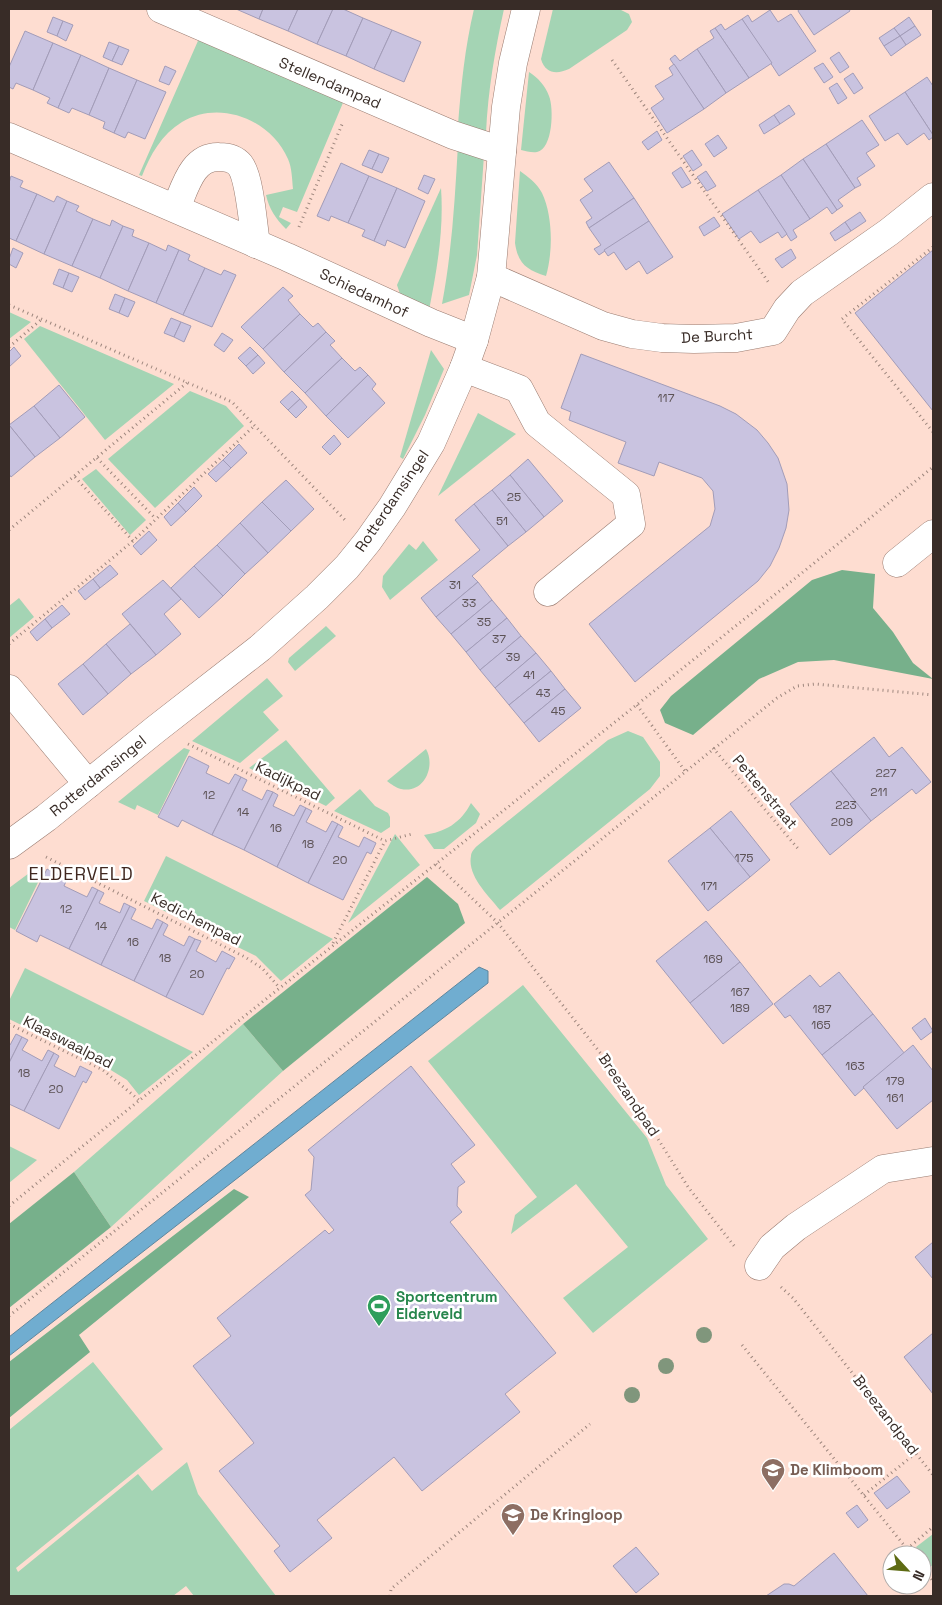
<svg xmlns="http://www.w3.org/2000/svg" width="942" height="1605" font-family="'Space Grotesk',sans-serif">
	<rect width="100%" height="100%" fill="#feddd1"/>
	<!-- green -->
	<g fill="#a4d4b4">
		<path d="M474,9H504C495,50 488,90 486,133L458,125C461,86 465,47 474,9Z"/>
		<path d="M553,9H619L629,14L632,22L627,30L569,69C556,75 545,73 541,59Z"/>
		<path d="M201,34L345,98L297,212L283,207L279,217L291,223L286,229C276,219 269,209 266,195L293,189C292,179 292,168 288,159C271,120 220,99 182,122C162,134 150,155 142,176L139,175Z"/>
		<path d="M529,72C538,78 545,85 549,96C554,108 553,149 537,152C532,153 526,151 521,150Z"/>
		<path d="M458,144L484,155L477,255L469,295L442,304C452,251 455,198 458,144Z"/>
		<path d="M520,171C528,177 537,183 542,193C553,216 553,252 546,276C527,270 518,264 515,243Z"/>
		<path d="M441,188C444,229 437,270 429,310L400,294L397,285Z"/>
		<polygon points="9,312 31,322 9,339"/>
		<polygon points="40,326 174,384 105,440 24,339"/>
		<polygon points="431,350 444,369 425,415 403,459 400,457"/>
		<polygon points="190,391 226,406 244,426 155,508 108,459"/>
		<polygon points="478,413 516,434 438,496"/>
		<polygon points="96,469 146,520 130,535 82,479"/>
		<polygon points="423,541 438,560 390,600 382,587 383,576 409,544 416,550"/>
		<polygon points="19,598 34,617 9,638 9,606"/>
		<polygon points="326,626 336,636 295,671 288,662 289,658"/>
		<polygon points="267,678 283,696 263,712 279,730 240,763 192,741"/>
		<path d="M628,731L643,737L660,762V776L650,789L500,910C489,896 467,876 471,856C471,852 475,848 477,846L608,740Z"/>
		<polygon points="286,740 335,798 326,806 249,768"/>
		<polygon points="184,748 190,750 158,815 137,805 135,810 118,802"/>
		<path d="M426,749C436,766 424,794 401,789C396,788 391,784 387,781Z"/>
		<polygon points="360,789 375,806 388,813 390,817 390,827 381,833 334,811"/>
		<path d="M471,803L480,814L476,823L444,849H434L424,835C445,832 461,823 471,803Z"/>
		<polygon points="395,834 420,865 348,923"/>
		<polygon points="166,856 333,939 281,981 256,956 144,901"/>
		<polygon points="40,865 45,868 15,930 9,927 9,888"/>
		<polygon points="25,968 193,1052 139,1095 127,1080 101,1064 9,1019 9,1001"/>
		<polygon points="523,985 647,1138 666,1185 708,1239 593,1333 563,1298 628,1247 576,1184 511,1234 515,1215 537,1197 428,1061"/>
		<polygon points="243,1024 283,1071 111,1227 74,1172"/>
		<polygon points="9,1146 37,1160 9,1183"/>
		<polygon points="93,1362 163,1449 16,1568 18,1572 138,1474 152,1491 187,1462 198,1494 276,1596 194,1596 186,1586 173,1596 9,1596 9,1430"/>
		<polygon points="933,1534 933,1568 916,1547"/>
	</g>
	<!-- forest -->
	<g fill="#77b08b">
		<polygon points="842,570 875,574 873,608 893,632 913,663 933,679 834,660 798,662 759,679 693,735 665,723 660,710 671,696 812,580"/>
		<polygon points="427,877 458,904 465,923 283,1071 243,1024"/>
		<polygon points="74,1172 111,1227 9,1308 9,1224"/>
		<polygon points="234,1189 249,1197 79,1335 90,1352 9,1418 9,1362"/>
	</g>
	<!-- water -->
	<polygon fill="#70add0" stroke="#5f869d" points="479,967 488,971 488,983 9,1356 9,1337"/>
	<!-- building -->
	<g fill="#c9c3e0" stroke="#a29cb8">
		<polygon points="236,9 263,9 259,19"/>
		<polygon points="263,9 298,9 288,31 259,19"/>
		<polygon points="298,9 333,9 317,44 288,31"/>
		<polygon points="333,9 343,9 363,18 346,56 317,44"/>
		<polygon points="799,9 849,9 850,11 814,35 798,11"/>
		<polygon points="770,10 778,22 791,14 816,51 779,76 742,19 748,15 752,22"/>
		<polygon points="53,17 63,21 57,36 47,32"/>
		<polygon points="909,17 915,26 900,36 894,28"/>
		<polygon points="363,18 392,30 374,69 346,56"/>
		<polygon points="742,19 772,63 749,78 715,28 721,24 725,30"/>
		<polygon points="63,21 73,25 66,41 57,36"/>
		<polygon points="915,26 921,35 906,45 900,36"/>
		<polygon points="715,28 749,78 726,93 697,49 714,38 710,31"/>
		<polygon points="894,28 900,36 884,46 879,38"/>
		<polygon points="392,30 421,42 404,82 374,69"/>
		<polygon points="25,31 53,43 33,90 16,83 13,89 9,87 9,67"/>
		<polygon points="900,36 906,45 891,56 884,46"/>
		<polygon points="109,42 119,46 112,61 103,57"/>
		<polygon points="53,43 81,55 58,108 47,103 50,98 33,90"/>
		<polygon points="119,46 129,50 122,65 112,61"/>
		<polygon points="697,49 726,93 704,109 670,59 675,55 680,61"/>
		<polygon points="839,52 849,67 840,73 830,58"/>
		<polygon points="81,55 109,68 89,115 72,108 69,113 58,108"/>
		<polygon points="823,63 833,77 824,83 814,68"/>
		<polygon points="674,64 704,109 667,133 651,108 664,99 655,86 673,75 669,68"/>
		<polygon points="165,66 176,71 169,85 159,81"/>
		<polygon points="109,68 137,80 114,133 103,128 105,122 89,115"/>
		<polygon points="853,73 863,88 854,94 844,79"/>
		<polygon points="927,77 933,86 933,135 905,92"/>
		<polygon points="137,80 166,92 145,139 128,132 125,138 114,133"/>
		<polygon points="837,83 847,98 838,104 829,88"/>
		<polygon points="905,92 933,135 933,137 929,140 924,133 907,145 898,133 885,141 869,116"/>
		<polygon points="789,105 795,114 780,124 774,115"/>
		<polygon points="774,115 780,124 764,134 759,125"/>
		<polygon points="862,120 879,145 866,153 875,166 857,178 861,185 855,188 826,144"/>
		<polygon points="657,131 662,140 648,150 642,142"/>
		<polygon points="718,135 727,148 714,157 705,144"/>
		<polygon points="826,144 855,188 838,200 843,206 837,210 803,159"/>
		<polygon points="369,150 379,154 372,169 362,165"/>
		<polygon points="692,150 702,165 693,171 683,156"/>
		<polygon points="379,154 389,158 382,173 372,169"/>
		<polygon points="803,159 837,210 832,214 827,207 810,219 781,175"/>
		<polygon points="609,162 634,198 589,228 586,222 592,218 580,200 593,191 584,179"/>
		<polygon points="341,163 369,176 348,223 331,216 329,221 317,216"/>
		<polygon points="681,167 691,183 682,188 672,173"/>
		<polygon points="706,171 716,186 707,191 697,177"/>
		<polygon points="424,175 435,179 428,194 418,189"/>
		<polygon points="781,175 810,219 793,230 797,237 791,241 758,190"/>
		<polygon points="11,176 23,181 20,187 37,194 16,241 9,238 9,183"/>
		<polygon points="369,176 397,188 374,241 362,236 365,230 348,223"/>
		<polygon points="397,188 425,201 405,248 387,240 385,246 374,241"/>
		<polygon points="758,190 787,234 782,238 778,232 760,243 751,231 739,239 722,214"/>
		<polygon points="37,194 54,202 57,196 67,201 44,254 16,241"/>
		<polygon points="634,198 649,221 599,255 594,249 601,245 589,228"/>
		<polygon points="67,201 79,206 76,211 93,219 72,266 44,254"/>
		<polygon points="860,212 866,221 851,231 845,222"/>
		<polygon points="714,217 720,226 704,236 699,227"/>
		<polygon points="93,219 110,226 112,220 123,226 100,278 72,266"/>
		<polygon points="649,221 673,257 647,274 639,261 626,270 614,252 608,256 604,250"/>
		<polygon points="845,222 851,231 835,241 830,233"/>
		<polygon points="123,226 134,230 132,236 149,243 128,291 100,278"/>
		<polygon points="149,243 166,251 168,245 179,250 156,303 128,291"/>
		<polygon points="13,248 23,253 16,268 9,264 9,259"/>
		<polygon points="791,249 796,258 782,268 775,259"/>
		<polygon points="179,250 190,255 188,260 205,268 183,315 156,303"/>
		<polygon points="933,250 933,411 855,313"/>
		<polygon points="205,268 221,275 224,270 236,275 212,327 183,315"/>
		<polygon points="59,269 69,273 63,288 53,284"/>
		<polygon points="69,273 79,277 72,292 63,288"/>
		<polygon points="283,287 293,296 288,300 300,314 263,349 241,327"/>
		<polygon points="115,294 125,298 119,313 109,309"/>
		<polygon points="125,298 135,302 128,317 119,313"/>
		<polygon points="300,314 313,327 318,323 326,332 284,372 263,349"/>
		<polygon points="171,318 181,322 174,337 164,333"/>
		<polygon points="181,322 191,326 184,342 174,337"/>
		<polygon points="326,332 335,341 330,345 342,358 305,393 284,372"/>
		<polygon points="222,333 233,340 224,352 214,345"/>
		<polygon points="14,347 21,356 9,367 9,352"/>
		<polygon points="250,347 258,355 246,366 238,358"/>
		<polygon points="581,354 720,406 736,414 757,430 768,443 778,458 787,484 789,510 786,528 779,548 770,566 758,581 635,682 589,624 710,526 715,509 713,491 702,478 659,462 654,476 618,463 626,442 569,420 571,412 561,408"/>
		<polygon points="258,355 265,363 253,374 246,366"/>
		<polygon points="342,358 355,371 360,367 368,375 326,416 305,393"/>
		<polygon points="368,375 376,384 372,389 385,403 348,438 326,416"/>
		<polygon points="59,385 85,417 60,438 34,406"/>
		<polygon points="292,391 300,399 288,410 280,402"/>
		<polygon points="300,399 307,407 296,418 288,410"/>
		<polygon points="34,406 60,438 35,457 9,425"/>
		<polygon points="9,425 35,457 11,477 9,474"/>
		<polygon points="334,435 341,444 330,455 322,447"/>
		<polygon points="239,444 247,453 231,468 223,460"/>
		<polygon points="528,459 563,501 544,517 510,475"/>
		<polygon points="223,460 231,468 216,482 208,474"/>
		<polygon points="510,475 544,517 526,532 492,490"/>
		<polygon points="286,480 314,509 291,531 262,502"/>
		<polygon points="194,487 202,496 186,512 178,503"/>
		<polygon points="492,490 526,532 508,546 474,504"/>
		<polygon points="262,502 291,531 268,553 240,523"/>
		<polygon points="178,503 186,512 171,526 164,517"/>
		<polygon points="474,504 508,546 472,576 478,582 436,617 421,598 480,550 455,520"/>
		<polygon points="240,523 268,553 245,574 217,545"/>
		<polygon points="149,531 157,540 141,555 133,546"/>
		<polygon points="217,545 245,574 223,596 194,566"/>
		<polygon points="110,565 118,574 100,588 93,579"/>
		<polygon points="194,566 223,596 199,618 171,588"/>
		<polygon points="93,579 100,588 85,600 78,591"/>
		<polygon points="163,580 181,599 164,614 181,634 156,655 122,614"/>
		<polygon points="478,582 492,600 451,634 436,617"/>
		<polygon points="492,600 507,618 466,652 451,634"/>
		<polygon points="62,605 70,614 52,628 45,619"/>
		<polygon points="507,618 521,636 480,670 466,652"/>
		<polygon points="45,619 52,628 37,641 30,632"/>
		<polygon points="130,624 156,655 131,674 106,644"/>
		<polygon points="521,636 536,653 495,688 480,670"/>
		<polygon points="106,644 131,674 108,694 83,664"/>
		<polygon points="536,653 551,671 509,705 495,688"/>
		<polygon points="83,664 108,694 83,715 58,684"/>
		<polygon points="551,671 565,689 524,723 509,705"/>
		<polygon points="565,689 581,708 539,742 524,723"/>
		<polygon points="874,737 889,757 902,747 931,782 916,794 912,789 871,821 831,771"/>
		<polygon points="189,756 209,766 206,773 229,784 235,774 241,777 212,835 182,820 178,827 158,817"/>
		<polygon points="831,771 871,821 830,855 790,804"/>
		<polygon points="241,777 247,780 242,790 262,800 267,790 273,792 244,850 212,835"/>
		<polygon points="273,792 278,795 273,806 294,816 300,805 306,808 277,867 244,850"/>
		<polygon points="306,808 312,811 306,822 326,832 332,821 338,824 308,883 277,867"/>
		<polygon points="731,811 770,860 750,877 710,828"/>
		<polygon points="338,824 343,827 338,837 359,847 364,837 376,843 371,854 367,852 343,900 308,883"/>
		<polygon points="710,828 750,877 708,911 668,861"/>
		<polygon points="47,869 67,879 64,886 87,897 92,887 98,890 69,949 40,935 37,942 16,931"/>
		<polygon points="98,890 104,893 99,903 120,913 124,903 130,906 101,965 69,949"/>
		<polygon points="130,906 136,909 131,919 152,929 157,919 163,922 134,981 101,965"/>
		<polygon points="706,921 740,962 690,1003 656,961"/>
		<polygon points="163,922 168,925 163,935 184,946 189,936 195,939 166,997 134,981"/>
		<polygon points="195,939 201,941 196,951 216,962 222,951 235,958 229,969 227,968 203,1015 166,997"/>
		<polygon points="740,962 773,1004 723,1044 690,1003"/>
		<polygon points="839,972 873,1014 822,1055 790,1015 785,1018 774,1004 810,975 820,987"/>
		<polygon points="873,1014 905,1054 863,1087 864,1088 855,1096 822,1055"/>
		<polygon points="925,1018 933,1031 921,1040 912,1028"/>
		<polygon points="16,1034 22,1037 9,1063 9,1044 10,1045"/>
		<polygon points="22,1037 28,1040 22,1050 42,1061 48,1050 54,1053 24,1111 9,1104 9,1063"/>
		<polygon points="913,1045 933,1071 933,1100 897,1129 863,1087"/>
		<polygon points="54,1053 59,1056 54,1066 75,1077 80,1066 92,1072 86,1083 83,1081 59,1129 24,1111"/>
		<polygon points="411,1066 475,1145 451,1164 465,1182 458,1187 457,1206 462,1212 450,1222 556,1353 505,1394 520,1412 422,1491 394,1457 317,1520 332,1538 290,1572 274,1551 280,1546 219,1471 254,1443 193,1366 231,1336 217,1318 325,1230 329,1234 334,1230 305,1195 311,1190 314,1157 308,1150"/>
		<polygon points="933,1242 933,1279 915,1257"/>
		<polygon points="933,1333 933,1394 904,1357"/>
		<polygon points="897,1476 910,1492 887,1509 874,1493"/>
		<polygon points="857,1505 868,1520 858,1528 846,1513"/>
		<polygon points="636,1547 659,1574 636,1593 613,1566"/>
		<polygon points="834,1553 868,1596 766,1596 784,1584 789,1584 794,1586"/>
	</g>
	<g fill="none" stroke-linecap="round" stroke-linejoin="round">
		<!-- minor casing -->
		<g stroke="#9a7c71" stroke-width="29">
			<g id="minor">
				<polyline points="161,9 453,135 502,151"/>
				<polyline points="9,137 287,257 431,323 474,340"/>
				<path d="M176,208C185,188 192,156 219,157C226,157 235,159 240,165C250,178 253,226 256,244"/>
				<polyline points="491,277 603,326 632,334 662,338 694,339 736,338 773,331 787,309 802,293 889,232 933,197"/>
				<polyline points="464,368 519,389 537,423 626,495 631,524 548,592"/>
				<polyline points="897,563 933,534"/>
				<polyline points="9,689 88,784"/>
				<polyline points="9,845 46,818 156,729 260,648 317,597 347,567 368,541 392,507 431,443 464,368 474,340 491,277 506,107 513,63 526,9"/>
				<polyline points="759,1266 772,1247 796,1227 883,1169 933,1161"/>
			</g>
		</g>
		<!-- path -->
		<g stroke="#9d867d" stroke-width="3" stroke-dasharray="1 4" stroke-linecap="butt">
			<polyline points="612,60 769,283"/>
			<polyline points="299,227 343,122"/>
			<polyline points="933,247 842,319 933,432"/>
			<polyline points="9,305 232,402 345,520"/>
			<polyline points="9,347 42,319"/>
			<polyline points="97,458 156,519"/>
			<polyline points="75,477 133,541"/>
			<polyline points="9,530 188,382"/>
			<polyline points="9,644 133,541 254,426"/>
			<polyline points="637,705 685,771"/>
			<polyline points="188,744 385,841 412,834"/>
			<polyline points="713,748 800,851"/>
			<polyline points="46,857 245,957 262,968 279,987"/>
			<polyline points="436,864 498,923 620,1078 688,1187 735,1247"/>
			<polyline points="333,943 385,841"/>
			<polyline points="9,1024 103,1070 139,1100"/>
			<path d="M9,1206C314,957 627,716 933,467"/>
			<polyline points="781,1287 793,1298 933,1475"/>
			<polyline points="9,1316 777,698 797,686 816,684 933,695"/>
			<polyline points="742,1345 912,1555"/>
			<polyline points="864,1495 916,1453"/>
			<polyline points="907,1549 933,1527"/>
			<polyline points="922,1567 933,1581"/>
			<polyline points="390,1596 391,1589 590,1424"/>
		</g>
		<!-- minor -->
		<use href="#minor" stroke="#fff" stroke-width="28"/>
	</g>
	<!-- trees -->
	<g fill="#80967c">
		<circle cx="704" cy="1335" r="8"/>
		<circle cx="666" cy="1366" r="8"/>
		<circle cx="632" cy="1395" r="8"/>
	</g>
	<!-- icons -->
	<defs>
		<g id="stadium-pin" transform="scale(1.25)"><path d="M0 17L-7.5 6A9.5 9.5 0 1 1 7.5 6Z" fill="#2e9e5b" stroke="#fff"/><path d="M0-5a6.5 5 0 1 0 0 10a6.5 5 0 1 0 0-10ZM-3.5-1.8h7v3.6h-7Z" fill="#fff"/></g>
		<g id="school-pin" transform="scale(1.25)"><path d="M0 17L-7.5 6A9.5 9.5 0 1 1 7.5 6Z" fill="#8d6e63" stroke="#fff"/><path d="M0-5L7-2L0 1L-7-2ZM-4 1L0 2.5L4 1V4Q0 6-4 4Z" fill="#fff"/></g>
	</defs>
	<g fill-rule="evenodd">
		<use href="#stadium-pin" x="379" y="1306"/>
		<use href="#school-pin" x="773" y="1470"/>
		<use href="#school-pin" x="513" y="1515"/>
	</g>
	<g text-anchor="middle" stroke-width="5" stroke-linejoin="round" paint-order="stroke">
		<!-- number labels -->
		<g font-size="12" fill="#5c5255">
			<text x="666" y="402">117</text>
			<text x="514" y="501">25</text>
			<text x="502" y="525">51</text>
			<text x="455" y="589">31</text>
			<text x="469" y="607">33</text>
			<text x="484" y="626">35</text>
			<text x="499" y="643">37</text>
			<text x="513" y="661">39</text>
			<text x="529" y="679">41</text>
			<text x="543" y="697">43</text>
			<text x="558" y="715">45</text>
			<text x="886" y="777">227</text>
			<text x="879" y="796">211</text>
			<text x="209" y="799">12</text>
			<text x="846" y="809">223</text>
			<text x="243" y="816">14</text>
			<text x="842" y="826">209</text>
			<text x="276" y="832">16</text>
			<text x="308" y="848">18</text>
			<text x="744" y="862">175</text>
			<text x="340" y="864">20</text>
			<text x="709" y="890">171</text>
			<text x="66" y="913">12</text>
			<text x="101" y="930">14</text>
			<text x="133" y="946">16</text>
			<text x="165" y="962">18</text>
			<text x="713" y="963">169</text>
			<text x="197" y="978">20</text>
			<text x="740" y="996">167</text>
			<text x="740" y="1012">189</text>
			<text x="822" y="1013">187</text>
			<text x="821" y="1029">165</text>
			<text x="855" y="1070">163</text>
			<text x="24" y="1077">18</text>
			<text x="895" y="1085">179</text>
			<text x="56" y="1093">20</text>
			<text x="895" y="1102">161</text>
		</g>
		<!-- street labels -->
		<g font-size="15" fill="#382c27" stroke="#fff">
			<text transform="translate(330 83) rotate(23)" y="5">Stellendampad</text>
			<text transform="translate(364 293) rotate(25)" y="5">Schiedamhof</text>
			<text transform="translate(717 336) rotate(-3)" y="5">De Burcht</text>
			<text transform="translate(392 501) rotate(-56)" y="5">Rotterdamsingel</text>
			<text transform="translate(98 776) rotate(-39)" y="5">Rotterdamsingel</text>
			<text transform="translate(288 781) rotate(26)" y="5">Kadijkpad</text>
			<text transform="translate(765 792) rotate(50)" y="5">Pettenstraat</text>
			<text transform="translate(196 919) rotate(27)" y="5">Kedichempad</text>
			<text transform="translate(68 1042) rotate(27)" y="5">Klaaswaalpad</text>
			<text transform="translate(629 1095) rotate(56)" y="5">Breezandpad</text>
			<text transform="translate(886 1415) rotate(52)" y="5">Breezandpad</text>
		</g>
		<!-- leisure labels -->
		<g font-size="15" font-weight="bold" fill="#27864d" stroke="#fff" text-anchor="start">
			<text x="396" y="1302">Sportcentrum<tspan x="396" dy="17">Elderveld</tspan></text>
		</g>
		<!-- education labels -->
		<g font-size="15" font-weight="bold" fill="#785e54" stroke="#fff" text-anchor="start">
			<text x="790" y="1475">De Klimboom</text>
			<text x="530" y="1520">De Kringloop</text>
		</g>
		<!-- quarter labels -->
		<g font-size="18" letter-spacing="1" fill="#40271f" stroke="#fff">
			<text x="81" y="880">ELDERVELD</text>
		</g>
	</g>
	<!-- border -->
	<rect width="942" height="1605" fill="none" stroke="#382c27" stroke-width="20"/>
	<!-- north arrow -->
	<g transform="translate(907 1570) rotate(116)"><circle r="24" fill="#ffffff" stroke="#afaba9"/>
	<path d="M0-4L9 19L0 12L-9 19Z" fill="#5e6b13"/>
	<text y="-8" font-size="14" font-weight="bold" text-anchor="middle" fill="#382c27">N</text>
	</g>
</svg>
